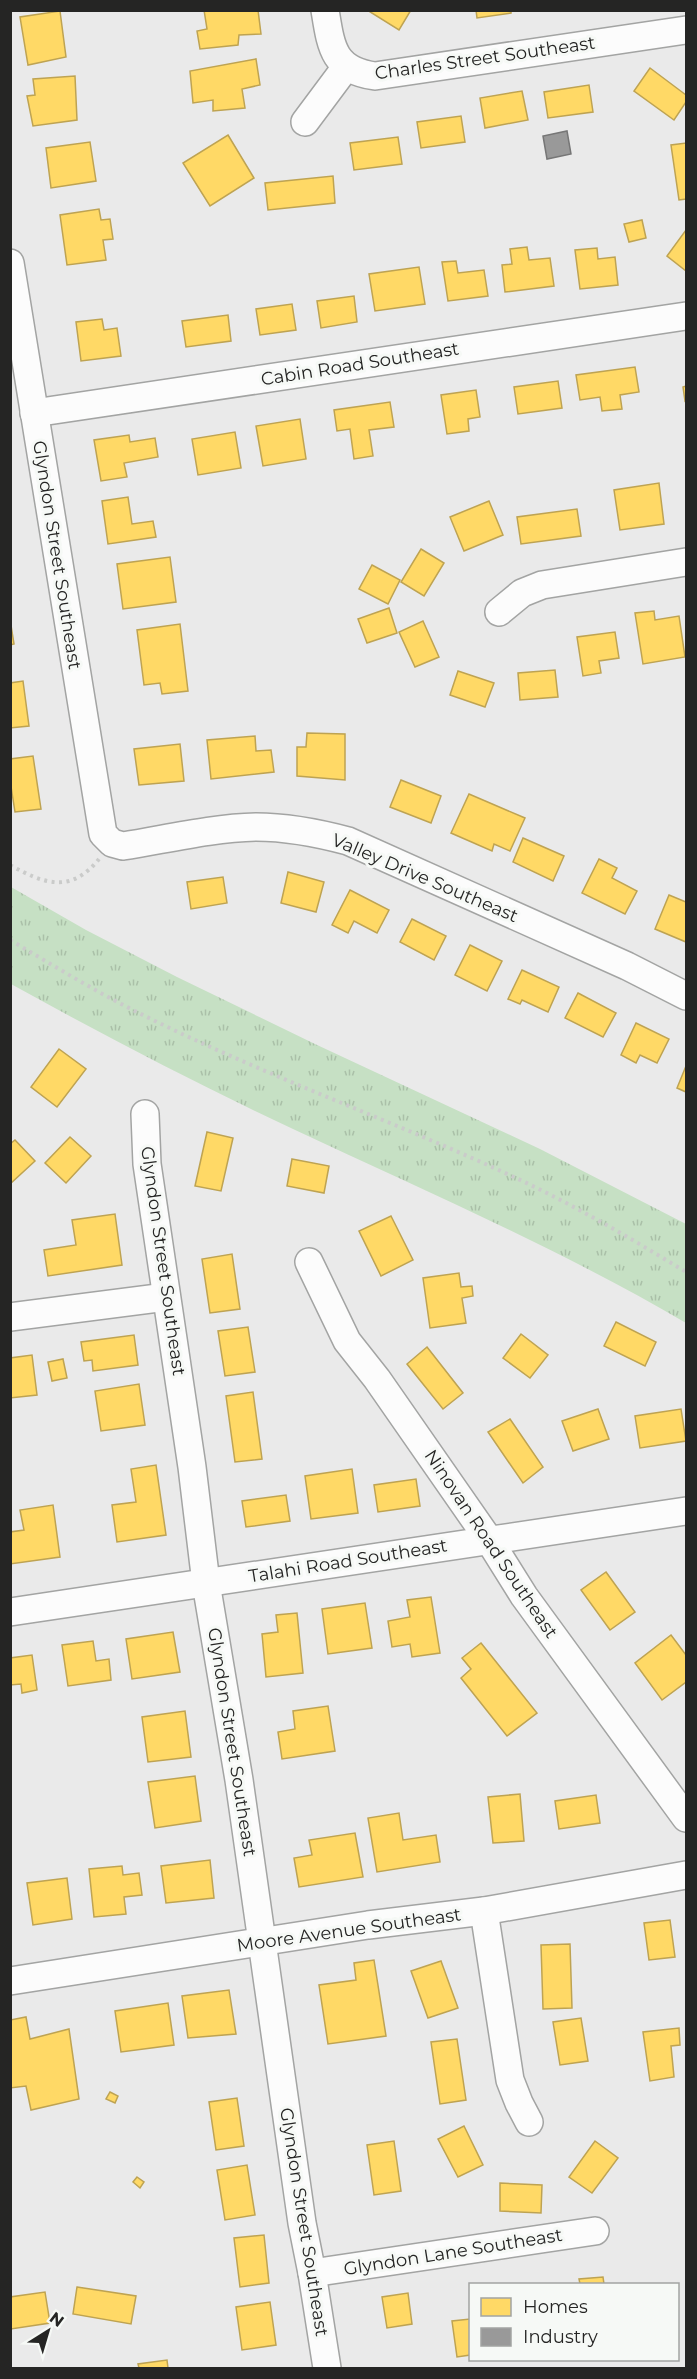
<svg xmlns="http://www.w3.org/2000/svg" width="697" height="2379" font-family="Montserrat,sans-serif">
	<defs>
		<pattern id="grass-tufts" width="24" height="20" patternUnits="userSpaceOnUse" patternTransform="scale(1.5)"><rect width="24" height="20" fill="#c6e0c4"/><path d="M3 7l-1-3M5 7V3M7 7l1-3M15 17l-1-3M17 17v-4M19 17l1-3" fill="none" stroke="#aac0a8"/></pattern>
	</defs>
	<rect width="100%" height="100%" fill="#eaeaea"/>
	<!-- grass -->
	<path fill="url(#grass-tufts)" d="M11,887L86,930L177,977L315,1044L540,1149L686,1224V1323C560,1249 425,1191 293,1129C197,1084 103,1035 11,984Z"/>
	<!-- homes -->
	<g fill="#ffd966" stroke="#bea352" stroke-width="1.5">
		<polygon points="204,10 258,10 261,34 239,35 238,45 200,49 197,31 207,29"/>
		<polygon points="367,10 411,10 399,30"/>
		<polygon points="476,10 511,10 511,13 477,18"/>
		<polygon points="60,11 66,57 28,65 20,17"/>
		<polygon points="256,59 260,85 242,89 245,108 213,111 213,100 193,103 190,71"/>
		<polygon points="650,68 686,95 686,102 674,120 634,91"/>
		<polygon points="75,76 77,120 33,126 27,96 35,95 33,79"/>
		<polygon points="589,85 593,112 548,118 544,92"/>
		<polygon points="522,91 528,120 485,128 480,98"/>
		<polygon points="461,116 465,142 421,148 417,122"/>
		<polygon points="228,135 254,178 210,206 183,163"/>
		<polygon points="398,137 402,164 354,170 350,143"/>
		<polygon points="90,142 96,181 51,188 46,148"/>
		<polygon points="686,143 686,199 679,200 671,145"/>
		<polygon points="333,176 335,203 268,210 265,183"/>
		<polygon points="99,209 101,220 110,219 113,239 103,240 106,260 67,265 60,215"/>
		<polygon points="642,220 646,238 629,242 624,224"/>
		<polygon points="686,230 686,271 667,256"/>
		<polygon points="527,247 529,260 550,258 554,286 505,292 502,265 512,264 510,249"/>
		<polygon points="597,248 598,259 615,257 618,285 580,289 575,250"/>
		<polygon points="456,261 458,273 484,270 488,296 448,301 442,262"/>
		<polygon points="419,267 425,304 375,311 369,274"/>
		<polygon points="354,296 357,322 321,328 317,301"/>
		<polygon points="292,304 296,330 260,335 256,309"/>
		<polygon points="228,315 231,341 186,347 182,321"/>
		<polygon points="102,319 104,330 117,328 121,356 81,361 76,322"/>
		<polygon points="635,367 639,392 620,395 622,409 602,411 600,397 580,400 576,375"/>
		<polygon points="558,381 562,408 518,414 514,387"/>
		<polygon points="686,386 686,400 685,401 683,387"/>
		<polygon points="476,390 480,417 468,419 469,431 447,434 441,395"/>
		<polygon points="390,402 394,427 369,430 373,456 354,459 350,429 337,431 334,410"/>
		<polygon points="300,419 306,459 263,466 256,426"/>
		<polygon points="235,432 241,468 198,475 192,439"/>
		<polygon points="129,435 130,442 155,438 158,457 124,463 127,477 101,481 94,440"/>
		<polygon points="659,483 664,524 620,530 614,490"/>
		<polygon points="128,497 132,524 153,521 156,537 108,544 102,501"/>
		<polygon points="489,501 503,535 464,551 450,517"/>
		<polygon points="577,509 581,536 521,544 517,517"/>
		<polygon points="421,549 444,563 424,596 401,582"/>
		<polygon points="170,557 176,602 123,609 117,564"/>
		<polygon points="372,565 400,580 388,604 359,589"/>
		<polygon points="389,608 397,633 367,643 358,619"/>
		<polygon points="654,611 655,620 679,616 685,657 643,664 635,613"/>
		<polygon points="10,619 14,644 10,645"/>
		<polygon points="423,621 439,657 415,667 399,632"/>
		<polygon points="180,624 188,691 162,694 160,683 144,685 137,630"/>
		<polygon points="615,632 619,658 599,661 601,673 583,676 577,637"/>
		<polygon points="555,670 558,697 520,700 518,673"/>
		<polygon points="458,671 494,683 485,707 450,695"/>
		<polygon points="23,681 29,726 10,728 10,683"/>
		<polygon points="307,733 345,734 345,780 297,776 297,747 306,747"/>
		<polygon points="255,736 256,751 271,750 274,772 211,779 207,740"/>
		<polygon points="180,744 184,781 139,785 134,749"/>
		<polygon points="33,756 41,809 15,812 10,780 10,759"/>
		<polygon points="401,780 441,796 431,823 390,807"/>
		<polygon points="469,794 525,818 510,851 494,844 492,851 451,833"/>
		<polygon points="523,838 564,856 553,881 513,862"/>
		<polygon points="599,859 617,868 612,878 637,891 625,914 582,893"/>
		<polygon points="288,872 324,882 316,912 281,903"/>
		<polygon points="223,877 227,903 191,909 187,882"/>
		<polygon points="350,890 389,910 377,933 354,921 348,933 332,925"/>
		<polygon points="669,895 686,902 686,942 655,929"/>
		<polygon points="412,919 446,936 434,960 400,942"/>
		<polygon points="470,945 502,961 487,991 455,975"/>
		<polygon points="522,970 559,987 548,1012 522,1000 520,1004 508,999"/>
		<polygon points="578,993 616,1013 603,1037 565,1018"/>
		<polygon points="636,1023 669,1039 657,1063 640,1055 636,1063 621,1055"/>
		<polygon points="59,1049 86,1069 57,1107 31,1087"/>
		<polygon points="686,1066 686,1092 677,1088"/>
		<polygon points="207,1132 233,1138 221,1191 195,1186"/>
		<polygon points="70,1137 91,1156 66,1183 45,1163"/>
		<polygon points="15,1140 35,1161 10,1184 10,1144"/>
		<polygon points="292,1159 329,1166 324,1193 287,1186"/>
		<polygon points="115,1214 122,1265 48,1276 44,1250 76,1245 72,1220"/>
		<polygon points="391,1216 413,1260 381,1276 359,1231"/>
		<polygon points="232,1254 240,1309 210,1313 202,1259"/>
		<polygon points="459,1273 461,1287 472,1286 473,1296 462,1298 466,1323 430,1328 423,1278"/>
		<polygon points="616,1322 656,1342 645,1366 604,1346"/>
		<polygon points="248,1327 255,1372 225,1376 218,1331"/>
		<polygon points="521,1334 548,1355 530,1378 503,1358"/>
		<polygon points="134,1335 138,1365 93,1371 92,1360 84,1361 81,1342"/>
		<polygon points="427,1347 463,1393 443,1409 407,1364"/>
		<polygon points="32,1355 37,1395 10,1398 10,1358"/>
		<polygon points="63,1359 67,1378 52,1381 48,1362"/>
		<polygon points="139,1384 145,1425 101,1431 95,1391"/>
		<polygon points="253,1392 262,1459 235,1462 226,1396"/>
		<polygon points="598,1409 609,1439 573,1451 562,1421"/>
		<polygon points="681,1409 686,1441 640,1448 635,1416"/>
		<polygon points="510,1419 543,1467 523,1483 488,1432"/>
		<polygon points="156,1465 166,1535 117,1542 112,1505 136,1502 131,1469"/>
		<polygon points="352,1469 358,1513 311,1519 305,1476"/>
		<polygon points="416,1479 420,1506 378,1512 374,1485"/>
		<polygon points="286,1495 290,1521 246,1527 242,1501"/>
		<polygon points="53,1505 60,1557 10,1564 10,1532 24,1530 20,1510"/>
		<polygon points="606,1572 635,1612 610,1630 581,1590"/>
		<polygon points="431,1597 440,1653 412,1657 410,1644 392,1647 388,1621 410,1617 407,1600"/>
		<polygon points="365,1603 372,1648 328,1654 322,1609"/>
		<polygon points="297,1613 303,1673 266,1677 262,1634 278,1632 276,1615"/>
		<polygon points="173,1632 180,1672 132,1679 126,1639"/>
		<polygon points="671,1635 686,1655 686,1682 662,1700 635,1663"/>
		<polygon points="93,1641 96,1661 109,1659 111,1680 68,1686 62,1645"/>
		<polygon points="481,1643 537,1713 507,1736 461,1678 471,1669 462,1658"/>
		<polygon points="32,1655 37,1690 22,1693 21,1684 10,1685 10,1658"/>
		<polygon points="328,1706 335,1751 282,1759 278,1732 295,1729 293,1711"/>
		<polygon points="185,1711 191,1757 148,1762 142,1717"/>
		<polygon points="195,1776 201,1821 155,1828 148,1782"/>
		<polygon points="520,1794 524,1841 493,1843 488,1797"/>
		<polygon points="596,1795 600,1823 559,1829 555,1801"/>
		<polygon points="399,1813 403,1840 436,1835 440,1862 377,1872 368,1818"/>
		<polygon points="355,1833 363,1877 299,1887 294,1858 312,1855 309,1840"/>
		<polygon points="210,1860 214,1898 166,1903 161,1866"/>
		<polygon points="122,1866 123,1875 139,1873 142,1895 124,1897 126,1914 94,1917 89,1869"/>
		<polygon points="67,1878 72,1919 33,1925 27,1883"/>
		<polygon points="670,1920 675,1957 649,1960 644,1923"/>
		<polygon points="570,1944 572,2008 543,2009 541,1945"/>
		<polygon points="374,1960 386,2036 328,2044 319,1985 356,1980 354,1963"/>
		<polygon points="441,1961 458,2008 428,2018 411,1971"/>
		<polygon points="229,1990 236,2034 188,2038 182,1996"/>
		<polygon points="168,2003 174,2045 121,2052 115,2011"/>
		<polygon points="26,2017 30,2039 69,2029 79,2099 31,2110 26,2086 10,2088 10,2020"/>
		<polygon points="581,2018 588,2061 560,2065 553,2022"/>
		<polygon points="679,2028 680,2045 671,2046 674,2077 650,2081 643,2032"/>
		<polygon points="457,2039 466,2100 440,2104 431,2042"/>
		<polygon points="110,2092 118,2096 115,2103 106,2099"/>
		<polygon points="237,2098 244,2146 216,2150 209,2102"/>
		<polygon points="464,2126 483,2165 458,2177 438,2139"/>
		<polygon points="394,2141 401,2191 374,2195 367,2145"/>
		<polygon points="595,2141 618,2158 592,2193 569,2177"/>
		<polygon points="247,2165 255,2215 225,2220 217,2170"/>
		<polygon points="137,2177 144,2182 140,2188 133,2182"/>
		<polygon points="500,2183 542,2185 541,2213 500,2211"/>
		<polygon points="264,2235 269,2283 240,2287 234,2238"/>
		<polygon points="603,2277 604,2284 580,2284 579,2279"/>
		<polygon points="77,2287 136,2296 131,2324 73,2314"/>
		<polygon points="45,2292 50,2323 11,2329 10,2297"/>
		<polygon points="408,2293 412,2324 387,2328 382,2297"/>
		<polygon points="270,2302 276,2345 242,2350 236,2307"/>
		<polygon points="470,2319 470,2355 457,2357 452,2321"/>
		<polygon points="167,2360 168,2368 139,2368 138,2364"/>
	</g>
	<!-- industry -->
	<polygon fill="#999" stroke="#767676" stroke-width="1.5" points="567,131 571,154 547,159 543,136"/>
	<g fill="none" stroke-linecap="round" stroke-linejoin="round">
		<!-- minor casing -->
		<g stroke="#a3a4a3" stroke-width="30">
			<g id="minor">
				<path d="M325,10C331,47 333,70 375,76L686,30"/>
				<polyline points="305,122 346,67"/>
				<path d="M10,263L103,834L112,843L123,846C167,839 212,828 256,827C288,827 318,833 348,841L627,966L686,996"/>
				<polyline points="34,413 686,316"/>
				<polyline points="499,612 522,593 542,585 686,562"/>
				<polyline points="145,1114 147,1164 192,1467 206,1583 239,1780 302,2223 312,2273 327,2368"/>
				<polyline points="309,1262 347,1341 377,1379 489,1540 524,1596 686,1818"/>
				<polyline points="10,1317 166,1297"/>
				<polyline points="10,1612 686,1511"/>
				<polyline points="484,1911 510,2080 519,2103 529,2122"/>
				<polyline points="10,1981 368,1925 484,1911 686,1875"/>
				<polyline points="312,2273 595,2231"/>
			</g>
		</g>
		<!-- path -->
		<g stroke="#cacbca" stroke-width="4" stroke-dasharray="3 4.5" stroke-linecap="butt">
			<path d="M10,865C44,884 71,894 99,859"/>
			<path d="M10,940C51,964 91,989 133,1010C253,1071 381,1116 503,1172C567,1201 627,1236 686,1272"/>
		</g>
		<!-- minor -->
		<use href="#minor" stroke="#fcfcfc" stroke-width="27"/>
	</g>
	<g text-anchor="middle" stroke-width="6" stroke-linejoin="round" paint-order="stroke">
		<!-- street labels -->
		<g font-size="18" fill="#252524" stroke="#f6f9f6">
			<text transform="translate(485 58) rotate(-8)" y="6">Charles Street Southeast</text>
			<text transform="translate(360 364) rotate(-9)" y="6">Cabin Road Southeast</text>
			<text transform="translate(57 555) rotate(81)" y="6">Glyndon Street Southeast</text>
			<text transform="translate(425 878) rotate(23)" y="6">Valley Drive Southeast</text>
			<text transform="translate(163 1261) rotate(82)" y="6">Glyndon Street Southeast</text>
			<text transform="translate(491 1544) rotate(56)" y="6">Ninovan Road Southeast</text>
			<text transform="translate(348 1561) rotate(-9)" y="6">Talahi Road Southeast</text>
			<text transform="translate(232 1742) rotate(81)" y="6">Glyndon Street Southeast</text>
			<text transform="translate(349 1930) rotate(-8)" y="6">Moore Avenue Southeast</text>
			<text transform="translate(304 2222) rotate(81)" y="6">Glyndon Street Southeast</text>
			<text transform="translate(453 2252) rotate(-9)" y="6">Glyndon Lane Southeast</text>
		</g>
	</g>
	<!-- border -->
	<rect width="697" height="2379" fill="none" stroke="#252524" stroke-width="24"/>
	<!-- legend -->
	<rect x="469" y="2283" width="210" height="78" fill="#f6f9f6" stroke="#a2a4a2" stroke-width="1.5"/>
	<rect x="481" y="2298" width="30" height="18" fill="#ffd966" stroke="#a2a4a2" stroke-width="1.5"/>
	<text x="523" y="2313" font-size="18" fill="#252524">Homes</text>
	<rect x="481" y="2328" width="30" height="18" fill="#999999" stroke="#a2a4a2" stroke-width="1.5"/>
	<text x="523" y="2343" font-size="18" fill="#252524">Industry</text>
	<!-- north arrow -->
	<g transform="translate(48 2331) rotate(37)" stroke="#f6f9f6" stroke-width="4.5" paint-order="stroke">
	<path d="M0-4.5L10 22L0 15L-10 22Z" fill="#252524"/>
	<text y="-9" font-size="16" font-weight="bold" text-anchor="middle" fill="#252524">N</text>
	</g>
</svg>
